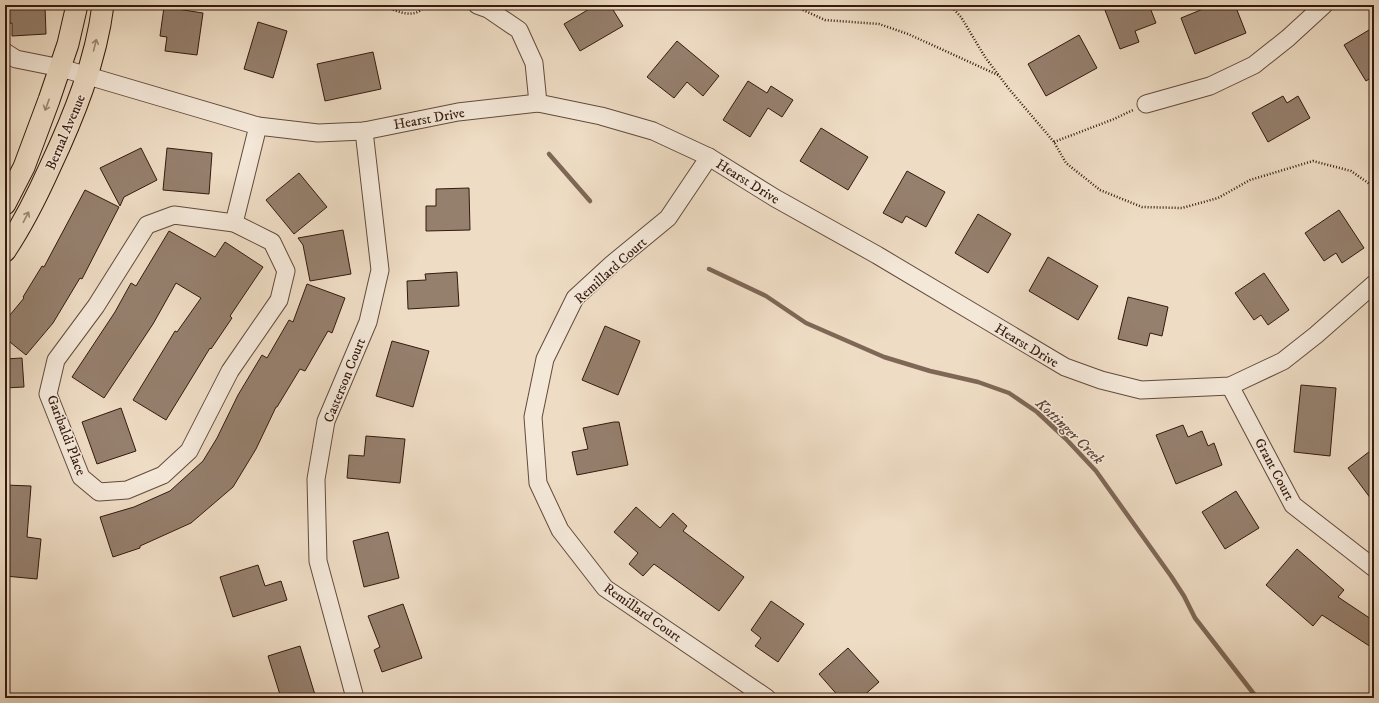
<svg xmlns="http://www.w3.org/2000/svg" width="1379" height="703" font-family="'IM FELL DW Pica',serif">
	<rect width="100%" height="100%" fill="#eedcc4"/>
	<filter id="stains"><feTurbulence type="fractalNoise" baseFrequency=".005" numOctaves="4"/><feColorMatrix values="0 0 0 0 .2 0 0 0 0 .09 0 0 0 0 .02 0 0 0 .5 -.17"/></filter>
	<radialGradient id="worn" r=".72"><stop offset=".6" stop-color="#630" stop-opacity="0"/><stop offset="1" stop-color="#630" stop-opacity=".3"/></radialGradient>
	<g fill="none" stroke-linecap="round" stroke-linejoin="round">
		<!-- stream -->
		<g stroke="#7e6756" stroke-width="4.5">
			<polyline points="549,154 590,201"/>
			<polyline points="709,269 766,296 806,323 884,357 930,371 978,382 1009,393 1037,412 1066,439 1096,471 1171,576 1184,596 1195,618 1257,698"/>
		</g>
	</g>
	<!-- building -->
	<g fill="#957f6d" stroke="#351a0e">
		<polygon points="596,5 610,5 623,26 580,51 564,24"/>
		<polygon points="1103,5 1149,5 1156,23 1135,31 1139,42 1120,49"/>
		<polygon points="1213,5 1235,5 1246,33 1195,54 1181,18"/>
		<polygon points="45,6 46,34 12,36 12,23 5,24 5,8"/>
		<polygon points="164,7 203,13 197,55 165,51 167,37 160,36"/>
		<polygon points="258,22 287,31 273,78 244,69"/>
		<polygon points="1374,27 1374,76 1366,81 1344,45"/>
		<polygon points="1079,35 1097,68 1046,96 1028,64"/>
		<polygon points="677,41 719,76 703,96 687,82 674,98 647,77"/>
		<polygon points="373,52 381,89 325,101 317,64"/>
		<polygon points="748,81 767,93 771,86 793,100 782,117 768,108 750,137 723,120"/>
		<polygon points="1283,96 1287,103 1298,96 1310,118 1268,142 1252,113"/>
		<polygon points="821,128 868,157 848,190 800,161"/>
		<polygon points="141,148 157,180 124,197 120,206 100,168"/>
		<polygon points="167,148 212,153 209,194 163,190"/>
		<polygon points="907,171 945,192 926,227 906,216 902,223 883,213"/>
		<polygon points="299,173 327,207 294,234 266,200"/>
		<polygon points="469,188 470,230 426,231 426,206 436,206 436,189"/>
		<polygon points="85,190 119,207 82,279 80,278 53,323 26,355 5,338 5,321 24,298 23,297 42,266 44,267"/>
		<polygon points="1339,210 1364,248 1342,263 1336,253 1324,261 1305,233"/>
		<polygon points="978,214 1011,234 988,273 955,253"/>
		<polygon points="343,230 351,274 310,281 303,245 298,238"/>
		<polygon points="169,231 215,257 225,242 263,267 230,316 232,318 211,349 210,348 166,420 133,400 175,331 177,332 201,298 176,283 153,324 104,398 72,377 115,312 131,283 136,286"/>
		<polygon points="1048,257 1098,286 1078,320 1029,291"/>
		<polygon points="457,272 459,306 408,309 407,281 426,280 425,274"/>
		<polygon points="1264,273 1289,310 1268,325 1261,315 1254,320 1235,293"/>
		<polygon points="307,284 345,298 332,333 328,331 305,371 300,369 277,407 276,407 256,449 233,487 191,523 140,546 140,548 113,557 100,517 134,507 170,491 203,461 217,438 238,395 262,355 267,358 289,320 293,322"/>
		<polygon points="1128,297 1168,307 1162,336 1150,333 1147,346 1118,339"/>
		<polygon points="605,326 640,341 618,395 582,380"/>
		<polygon points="392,341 429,351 413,407 376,396"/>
		<polygon points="22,358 24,387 5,388 5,359"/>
		<polygon points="1301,385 1336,388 1330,456 1294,452"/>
		<polygon points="121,408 136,451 97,464 82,422"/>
		<polygon points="614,422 619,422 628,465 577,475 572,452 588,449 583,428"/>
		<polygon points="1183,425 1188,437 1202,431 1208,446 1214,443 1222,465 1176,484 1156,435"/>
		<polygon points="366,436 405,439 400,483 347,478 349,455 364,456"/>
		<polygon points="1374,448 1374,503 1348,468"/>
		<polygon points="5,485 31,486 27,537 41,539 37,579 5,576"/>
		<polygon points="1236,491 1259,528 1225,549 1202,512"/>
		<polygon points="636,507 660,528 673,513 687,526 683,531 744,577 719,611 654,564 643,576 629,564 638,553 614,532"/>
		<polygon points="388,532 399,578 364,587 353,541"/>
		<polygon points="1297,549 1344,590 1338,597 1374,621 1374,649 1322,615 1313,626 1266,585"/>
		<polygon points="258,565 265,586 281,581 287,600 233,617 220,577"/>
		<polygon points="771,601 804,624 778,662 755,646 761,638 751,630"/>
		<polygon points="403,604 422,658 382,672 374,650 380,647 368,616"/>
		<polygon points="300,646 316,698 281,698 268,656"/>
		<polygon points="848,648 879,682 861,698 840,698 819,674"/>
	</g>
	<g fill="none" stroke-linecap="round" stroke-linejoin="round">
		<!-- minor casing -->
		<g stroke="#634a3c" stroke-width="19">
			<g id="minor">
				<polyline points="477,5 488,9 519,30 534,63 538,103"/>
				<polyline points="5,52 16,59 61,68 258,126 318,133 364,131 458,112 538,103 601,116 653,131 709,157 775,198 877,255 1065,367 1101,380 1141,390 1230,386 1283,361 1316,335 1374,284"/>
				<polyline points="1146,104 1210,86 1254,65 1288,38 1324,5"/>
				<polyline points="709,157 668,218 612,264 575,298 545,359 533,417 538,483 560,530 605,588 767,698"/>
				<polygon points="174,215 234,223 272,242 286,271 279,300 230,371 189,451 163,475 127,490 99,492 81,477 48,394 56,360 96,306 147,225"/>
				<polyline points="234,223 258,126"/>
				<polyline points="1230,386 1293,505 1374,568"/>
				<polyline points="355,698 318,561 316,479 326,421 368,322 380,270 364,131"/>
			</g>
		</g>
		<!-- major casing -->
		<g stroke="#351a0e" stroke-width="23">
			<g id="major">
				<polyline points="5,204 24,167 49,100 68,44 77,5"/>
				<path d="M5,251C23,224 37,196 50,167C74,116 96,61 103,5"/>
			</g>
		</g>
		<!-- path -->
		<g stroke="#351a0e" stroke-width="2.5" stroke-dasharray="1 2" stroke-linecap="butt">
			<path d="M382,5C397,11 414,21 426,5"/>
			<polyline points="792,5 825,20 879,24 908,34 998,75"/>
			<polyline points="950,5 961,17 985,57 1009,89 1054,142 1066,163 1100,190 1142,207 1182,208 1218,198 1250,180 1313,161 1351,171 1374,187"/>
			<polyline points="1054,142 1114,119 1133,110"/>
		</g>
		<!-- minor -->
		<use href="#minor" stroke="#f4e8d9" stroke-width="17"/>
		<!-- major -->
		<use href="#major" stroke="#eedcc4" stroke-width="21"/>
	</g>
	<!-- one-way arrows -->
	<defs><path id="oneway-shaft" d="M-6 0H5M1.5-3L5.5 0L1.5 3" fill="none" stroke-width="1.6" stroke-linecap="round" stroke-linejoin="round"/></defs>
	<g stroke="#9b8572">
		<use href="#oneway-shaft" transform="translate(95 45) rotate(-76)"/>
		<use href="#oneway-shaft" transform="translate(47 105) rotate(110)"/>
		<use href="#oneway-shaft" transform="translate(26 217) rotate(-63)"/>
	</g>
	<g text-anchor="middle" stroke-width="3" stroke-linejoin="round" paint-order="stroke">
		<!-- street labels -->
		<g font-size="14" fill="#351a0e" stroke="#f4e8d9">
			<text transform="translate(429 118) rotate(-10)" y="5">Hearst Drive</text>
			<text transform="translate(65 132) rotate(-67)" y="5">Bernal Avenue</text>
			<text transform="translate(748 181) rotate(32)" y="5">Hearst Drive</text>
			<text transform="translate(610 270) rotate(-42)" y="5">Remillard Court</text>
			<text transform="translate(1027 345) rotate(31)" y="5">Hearst Drive</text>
			<text transform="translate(344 380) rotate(-68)" y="5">Casterson Court</text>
			<text transform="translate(67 435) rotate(69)" y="5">Garibaldi Place</text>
			<text transform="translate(1275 469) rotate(62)" y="5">Grant Court</text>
			<text transform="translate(643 612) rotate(35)" y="5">Remillard Court</text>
		</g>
		<!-- water labels -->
		<g font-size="15" font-style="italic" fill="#604738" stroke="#f4e8d9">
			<text transform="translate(1070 431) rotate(44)" y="5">Kottinger Creek</text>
		</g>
	</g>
	<!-- margin -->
	<rect width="1379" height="703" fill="none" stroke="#eedcc4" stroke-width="20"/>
	<rect x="6" y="6" width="1367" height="691" fill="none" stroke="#351a0e" stroke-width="2"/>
	<rect x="10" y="10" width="1359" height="683" fill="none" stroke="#351a0e"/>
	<rect width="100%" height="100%" filter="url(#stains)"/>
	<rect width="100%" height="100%" fill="url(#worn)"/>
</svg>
